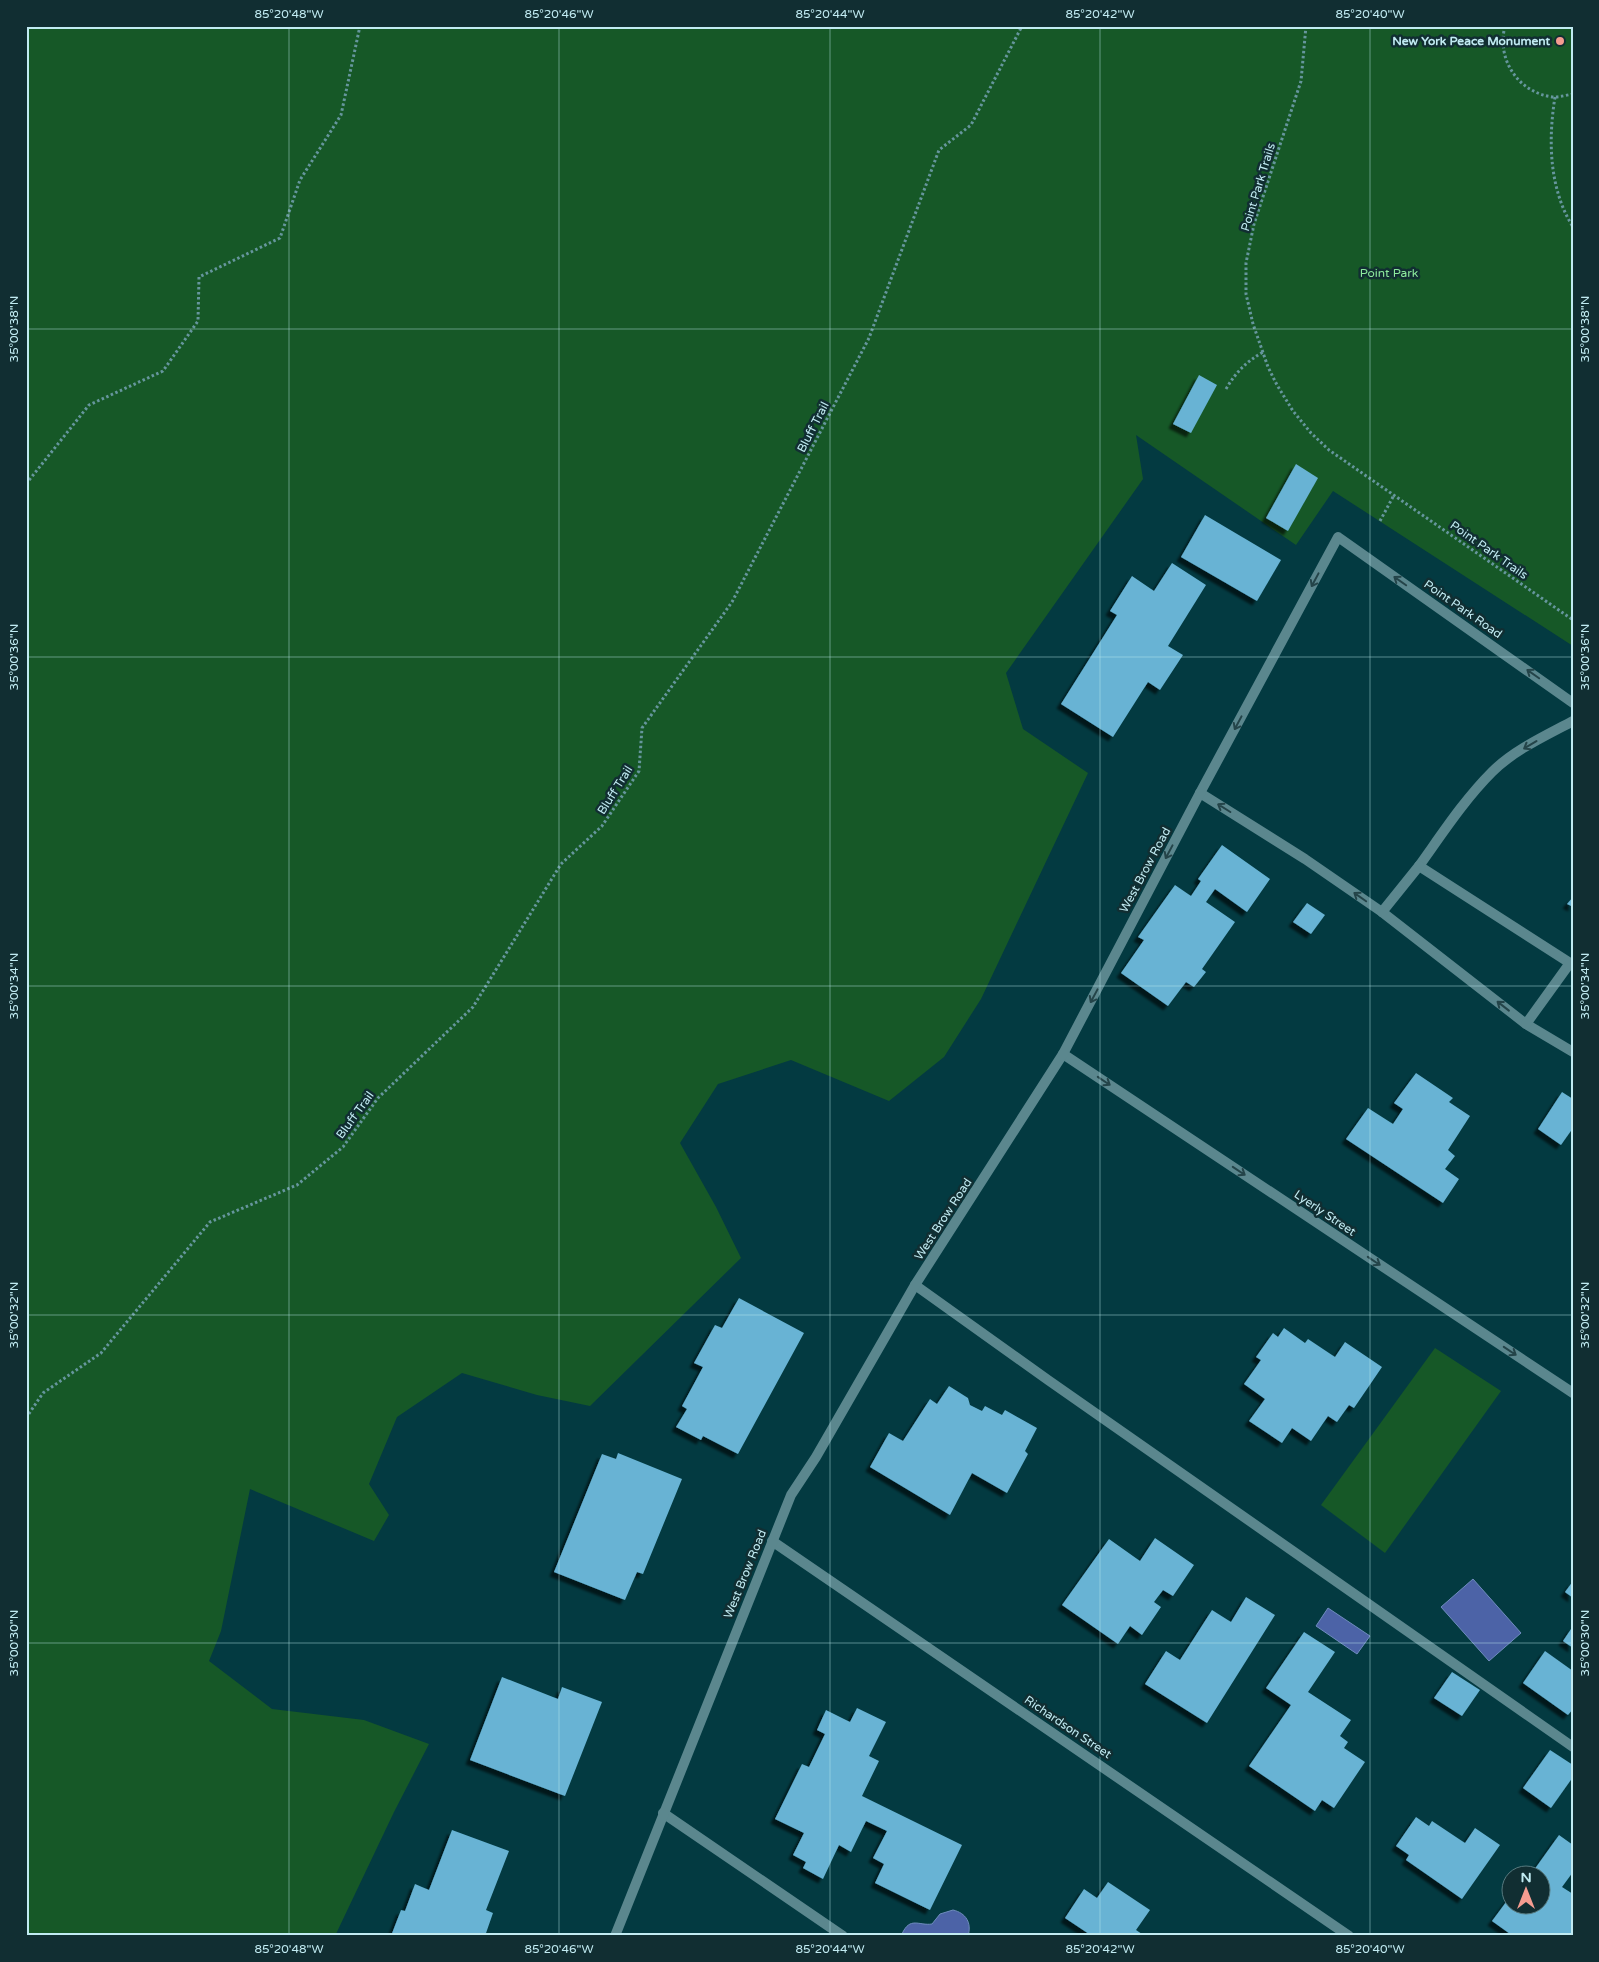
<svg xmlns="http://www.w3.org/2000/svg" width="1599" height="1962" font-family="'Varela Round',sans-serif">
	<defs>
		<filter id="shadow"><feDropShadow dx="-4.5" dy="4.5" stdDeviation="1" flood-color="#0009"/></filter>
	</defs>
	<rect width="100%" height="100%" fill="#033a41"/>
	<!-- green -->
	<g fill="#165827">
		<polygon points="26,26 1573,26 1573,646 1333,491 1296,545 1136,435 1143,479 1006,673 1023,729 1088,773 981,999 944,1057 889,1101 791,1060 718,1084 680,1143 716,1207 741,1258 590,1406 537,1395 462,1373 397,1417 369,1484 389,1515 374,1541 250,1489 221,1631 209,1661 272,1709 364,1720 429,1744 394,1812 335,1936 26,1936"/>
		<polygon points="1435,1348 1501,1391 1385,1553 1321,1505"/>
	</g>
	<!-- water -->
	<g fill="#4c63a7" stroke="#6f8cbe">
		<polygon points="1473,1579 1521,1633 1489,1661 1441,1607"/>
		<polygon points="1328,1608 1370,1636 1357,1654 1316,1626"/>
		<path d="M953,1910C966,1913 972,1923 968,1936H903L902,1934C910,1916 919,1926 932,1924L940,1914Z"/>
	</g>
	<!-- building -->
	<g fill="#67b3d4" filter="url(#shadow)">
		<polygon points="1199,375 1217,385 1191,433 1173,424"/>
		<polygon points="1296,464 1318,478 1288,531 1266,518"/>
		<polygon points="1205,515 1281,560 1257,601 1181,557"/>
		<polygon points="1172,563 1206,585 1168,646 1183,655 1160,690 1148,682 1113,737 1061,704 1117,615 1110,611 1132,576 1154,591"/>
		<polygon points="1222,845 1270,879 1247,912 1215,889 1206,902 1235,922 1202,969 1206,972 1194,987 1186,982 1168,1006 1121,973 1144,940 1138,937 1175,885 1191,896 1201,881 1198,879"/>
		<polygon points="1573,897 1573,907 1567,904"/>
		<polygon points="1307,903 1325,915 1311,934 1293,922"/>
		<polygon points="1416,1073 1453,1098 1449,1102 1470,1116 1448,1150 1455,1156 1445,1169 1459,1179 1443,1203 1346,1139 1368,1108 1393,1124 1403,1109 1394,1103"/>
		<polygon points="1562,1092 1573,1099 1573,1128 1561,1145 1538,1129"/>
		<polygon points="739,1298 804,1333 738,1454 703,1436 701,1440 676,1427 687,1409 682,1406 703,1367 694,1363 715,1325 722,1328"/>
		<polygon points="1284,1328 1305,1343 1308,1339 1335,1357 1345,1342 1382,1367 1354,1408 1349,1405 1337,1422 1328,1416 1311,1441 1292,1428 1282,1443 1249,1421 1265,1399 1244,1384 1261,1360 1256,1357 1273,1333 1278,1337"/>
		<polygon points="949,1386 968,1398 970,1405 982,1411 985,1406 1002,1415 1005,1410 1037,1428 1025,1451 1028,1454 1007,1493 972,1473 950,1515 870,1467 889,1433 903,1441 930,1399 937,1404"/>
		<polygon points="618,1453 682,1479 643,1574 637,1572 625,1600 554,1572 602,1454 616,1459"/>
		<polygon points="1155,1538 1194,1565 1173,1596 1163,1590 1154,1602 1161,1607 1142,1635 1130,1626 1118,1644 1062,1605 1109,1539 1140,1561"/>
		<polygon points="1573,1581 1573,1598 1565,1592"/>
		<polygon points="1246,1597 1275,1615 1207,1723 1145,1684 1166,1651 1180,1660 1212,1610 1231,1622"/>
		<polygon points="1573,1626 1573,1648 1563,1641"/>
		<polygon points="1304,1632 1335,1652 1308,1692 1351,1720 1340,1736 1348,1742 1344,1748 1365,1762 1334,1808 1322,1800 1315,1811 1249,1766 1291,1705 1266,1688"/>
		<polygon points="1545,1651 1573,1671 1573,1709 1568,1715 1523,1683"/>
		<polygon points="1452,1672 1480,1690 1462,1716 1434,1698"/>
		<polygon points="502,1677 558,1699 562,1687 602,1702 565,1796 470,1760"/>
		<polygon points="857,1708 886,1722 869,1756 879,1761 862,1796 962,1845 930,1910 875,1883 884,1864 873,1858 887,1831 866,1821 851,1852 839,1845 823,1879 803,1868 806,1862 793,1855 804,1833 775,1819 802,1764 809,1767 825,1734 817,1730 826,1710 850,1722"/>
		<polygon points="1550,1750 1573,1765 1573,1777 1551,1808 1523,1788"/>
		<polygon points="1416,1817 1429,1826 1432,1821 1465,1843 1475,1828 1500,1845 1462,1899 1406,1860 1409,1855 1396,1846"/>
		<polygon points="452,1830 509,1851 486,1910 493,1913 485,1936 391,1936 401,1910 405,1911 415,1884 429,1890"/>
		<polygon points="1559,1835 1573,1845 1573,1872 1562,1887 1573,1894 1573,1936 1513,1936 1492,1921 1512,1894 1512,1904 1542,1904 1542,1874 1525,1874 1530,1867 1534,1870"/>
		<polygon points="1108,1882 1150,1910 1136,1930 1145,1936 1092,1936 1065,1918 1084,1889 1097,1898"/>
	</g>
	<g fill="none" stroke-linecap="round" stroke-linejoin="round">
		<!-- path -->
		<g stroke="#66969d" stroke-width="3" stroke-dasharray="2.5 2.5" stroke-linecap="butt">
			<polyline points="1306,26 1301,81 1254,224 1246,263 1246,294 1253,324 1268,367 1277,385 1293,411 1311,433 1329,450 1573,620"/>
			<path d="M1505,26C1496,60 1519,93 1553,97C1560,97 1567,95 1573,94"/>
			<path d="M1555,97C1548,140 1549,189 1573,227"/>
			<path d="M1226,389C1236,372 1246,362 1263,352"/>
			<polyline points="26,484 89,405 163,371 198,321 199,277 280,238 300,180 341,115 360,26"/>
			<polyline points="1380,521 1394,495"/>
			<polyline points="26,1418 43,1393 101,1353 210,1222 297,1185 343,1147 378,1098 473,1007 561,864 602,826 639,771 642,728 732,602 869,338 939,150 971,125 1022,26"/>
		</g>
		<!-- service -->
		<g stroke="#5b878e" stroke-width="10">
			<polyline points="1200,793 1305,859 1382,912 1526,1024 1573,1052"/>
			<path d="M1419,866C1442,834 1464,800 1492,772C1514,750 1545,736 1573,721"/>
			<polyline points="1382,912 1419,866 1570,963 1526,1024"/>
		</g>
		<!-- minor -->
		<g stroke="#5b878e" stroke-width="10">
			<polyline points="1063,1054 1573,1393"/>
			<polyline points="915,1285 1048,1380 1573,1747"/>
			<polyline points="772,1541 1349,1936"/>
			<polyline points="663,1813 843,1936"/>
			<polyline points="615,1936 791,1495 816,1457 915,1285 1063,1054 1200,793 1338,537 1573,703"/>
		</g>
	</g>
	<!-- one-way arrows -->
	<defs><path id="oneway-shaft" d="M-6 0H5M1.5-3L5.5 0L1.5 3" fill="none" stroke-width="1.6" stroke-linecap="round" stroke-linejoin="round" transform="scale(1.25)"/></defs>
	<g stroke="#244449">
		<use href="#oneway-shaft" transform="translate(1315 580) rotate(118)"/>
		<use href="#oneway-shaft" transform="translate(1400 581) rotate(-145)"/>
		<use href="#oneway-shaft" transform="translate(1533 674) rotate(-145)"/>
		<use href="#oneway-shaft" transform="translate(1238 723) rotate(118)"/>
		<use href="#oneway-shaft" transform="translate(1530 745) rotate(149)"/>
		<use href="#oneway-shaft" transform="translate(1224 808) rotate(-148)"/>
		<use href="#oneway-shaft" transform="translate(1169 852) rotate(118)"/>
		<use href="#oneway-shaft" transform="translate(1360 897) rotate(-145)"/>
		<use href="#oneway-shaft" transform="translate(1094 996) rotate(118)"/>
		<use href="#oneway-shaft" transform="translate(1503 1006) rotate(-142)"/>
		<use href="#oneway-shaft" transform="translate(1104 1081) rotate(34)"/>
		<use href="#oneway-shaft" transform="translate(1239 1171) rotate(34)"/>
		<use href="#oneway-shaft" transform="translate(1374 1261) rotate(34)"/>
		<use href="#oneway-shaft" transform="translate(1510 1351) rotate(34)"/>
	</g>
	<!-- ticks -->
	<path fill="none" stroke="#c1ebf2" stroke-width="1" stroke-opacity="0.45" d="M289,26V1936M559,26V1936M830,26V1936M1100,26V1936M1370,26V1936M26,329H1573M26,657H1573M26,986H1573M26,1315H1573M26,1643H1573"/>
	<!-- markers -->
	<circle fill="#f59c90" stroke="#112e32" stroke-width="2" cx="1560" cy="41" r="5"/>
	<g text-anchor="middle" stroke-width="5" stroke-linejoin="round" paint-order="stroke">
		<!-- poi labels -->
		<g font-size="12" font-weight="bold" fill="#c1ebf2" stroke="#112e32" text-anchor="end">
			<text x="1550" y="45">New York Peace Monument</text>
		</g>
		<!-- street labels -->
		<g font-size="12" fill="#c1ebf2" stroke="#112e32">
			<text transform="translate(1258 187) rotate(-73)" y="4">Point Park Trails</text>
			<text transform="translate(813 427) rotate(-63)" y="4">Bluff Trail</text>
			<text transform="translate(1489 550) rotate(35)" y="4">Point Park Trails</text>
			<text transform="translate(1463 609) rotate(35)" y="4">Point Park Road</text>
			<text transform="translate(615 790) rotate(-58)" y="4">Bluff Trail</text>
			<text transform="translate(1145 870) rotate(-62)" y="4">West Brow Road</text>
			<text transform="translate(355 1115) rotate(-54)" y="4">Bluff Trail</text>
			<text transform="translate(1325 1213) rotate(34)" y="4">Lyerly Street</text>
			<text transform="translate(943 1219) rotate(-57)" y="4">West Brow Road</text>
			<text transform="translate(745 1574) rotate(-68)" y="4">West Brow Road</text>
			<text transform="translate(1068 1727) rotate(34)" y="4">Richardson Street</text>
		</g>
		<!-- park labels -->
		<g font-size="12" fill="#8deb9d" stroke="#112e32">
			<text x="1389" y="277">Point Park</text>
		</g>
	</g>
	<!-- border -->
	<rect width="1599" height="1962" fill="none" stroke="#112e32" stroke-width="55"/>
	<!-- north arrow -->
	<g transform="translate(1526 1890)"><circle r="24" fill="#112e32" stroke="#577a7f"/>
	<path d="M0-4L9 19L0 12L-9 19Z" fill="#f59c90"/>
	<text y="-8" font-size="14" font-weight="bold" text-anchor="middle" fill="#c1ebf2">N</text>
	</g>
	<rect x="28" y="28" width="1544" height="1906" fill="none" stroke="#c1ebf2" stroke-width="2"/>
	<g font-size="12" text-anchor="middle" fill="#c1ebf2">
		<text x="289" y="18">85°20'48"W</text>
		<text x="559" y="18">85°20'46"W</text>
		<text x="830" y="18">85°20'44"W</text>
		<text x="1100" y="18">85°20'42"W</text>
		<text x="1370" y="18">85°20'40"W</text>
		<text transform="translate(14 329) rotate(-90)" y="4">35°00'38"N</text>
		<text transform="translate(1585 329) rotate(-90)" y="4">35°00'38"N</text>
		<text transform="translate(14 657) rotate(-90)" y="4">35°00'36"N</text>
		<text transform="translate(1585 657) rotate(-90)" y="4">35°00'36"N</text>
		<text transform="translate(14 986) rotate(-90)" y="4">35°00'34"N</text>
		<text transform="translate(1585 986) rotate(-90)" y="4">35°00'34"N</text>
		<text transform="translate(14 1315) rotate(-90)" y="4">35°00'32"N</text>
		<text transform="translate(1585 1315) rotate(-90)" y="4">35°00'32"N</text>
		<text transform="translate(14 1643) rotate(-90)" y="4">35°00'30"N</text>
		<text transform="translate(1585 1643) rotate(-90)" y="4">35°00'30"N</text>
		<text x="289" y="1953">85°20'48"W</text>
		<text x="559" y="1953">85°20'46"W</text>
		<text x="830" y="1953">85°20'44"W</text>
		<text x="1100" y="1953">85°20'42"W</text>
		<text x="1370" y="1953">85°20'40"W</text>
	</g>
</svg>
